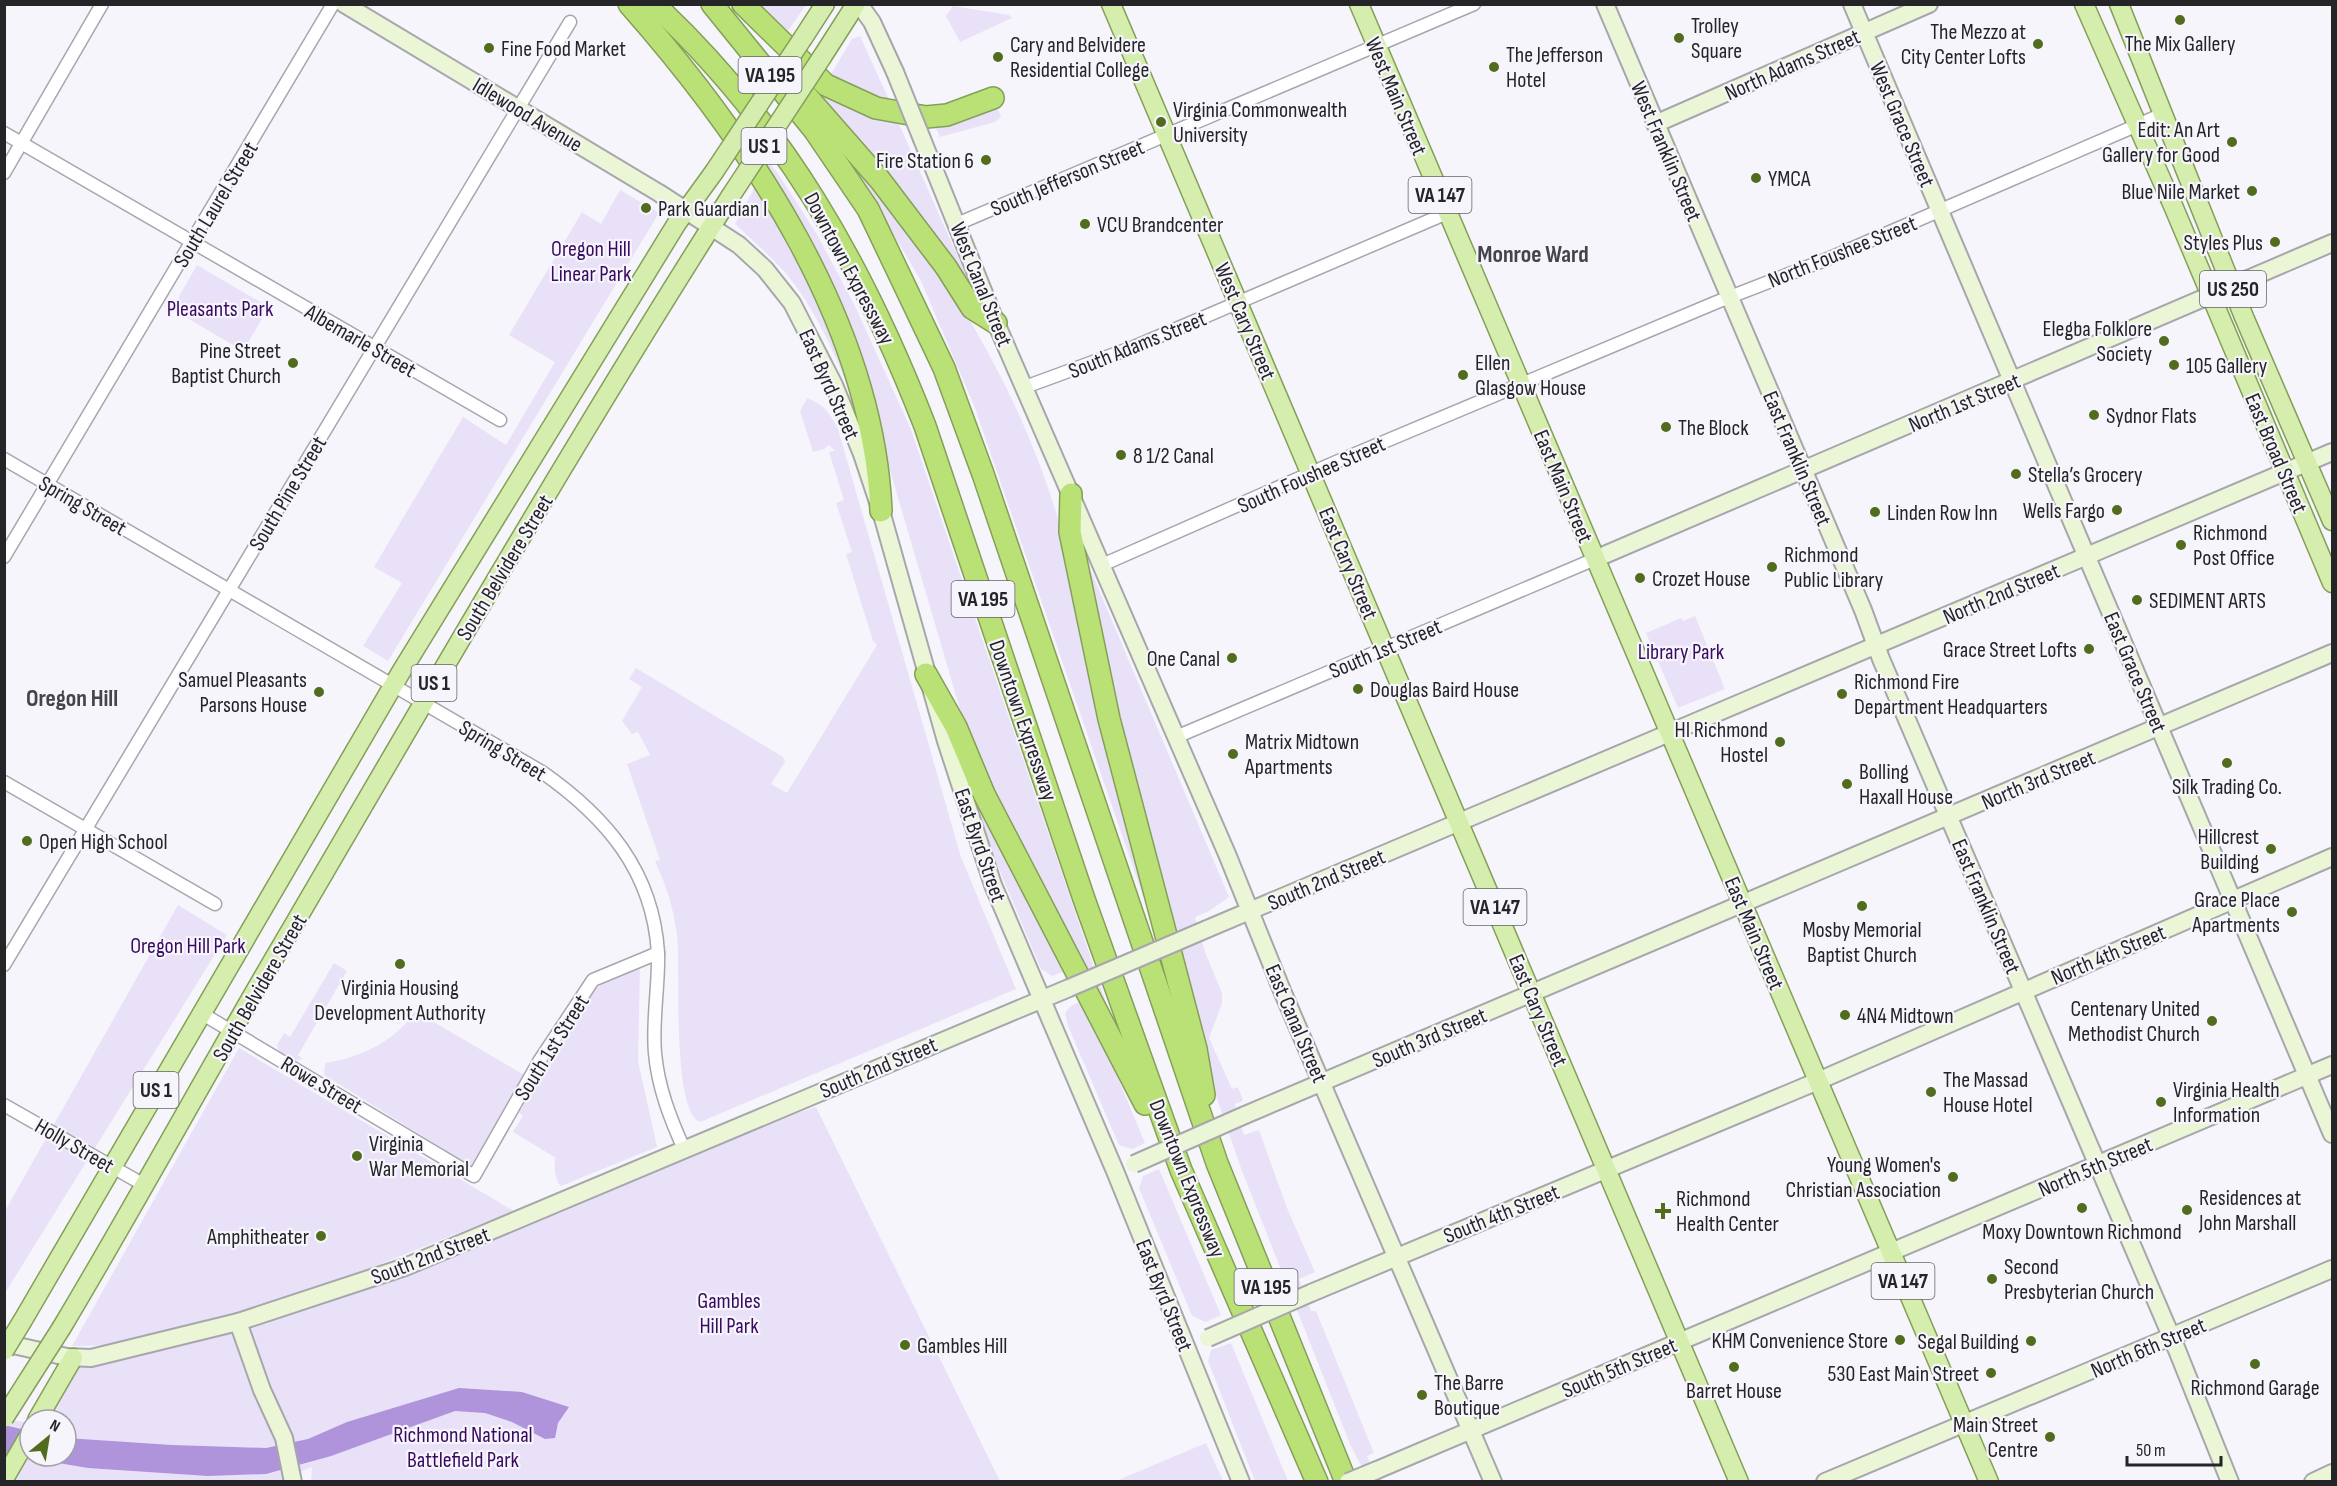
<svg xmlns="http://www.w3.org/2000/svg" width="2337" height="1486" font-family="'Sofia Sans Condensed',sans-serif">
	<rect width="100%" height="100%" fill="#f7f5fc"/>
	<!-- green -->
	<g fill="#e9e1f8">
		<polygon points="753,5 806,5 785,35"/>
		<polygon points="953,6 1009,15 1012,18 960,42 946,16"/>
		<polygon points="860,36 891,104 830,76 852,39"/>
		<polygon points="823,87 898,122 977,300 816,98"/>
		<polygon points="719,98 779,175 818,236 854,304 910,427 1117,1035 971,747 865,385 766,175"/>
		<polygon points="996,104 1001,117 995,122 940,137 934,124"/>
		<path d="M850,160C873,188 898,216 920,245C984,333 1036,435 1064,540L1147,893L1143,896L975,408L921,281Z"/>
		<path d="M757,183L820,302L865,429C844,377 824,321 788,276C772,257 753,241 735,224Z"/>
		<polygon points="620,190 659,213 388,661 363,646 402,583 374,567 463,417 506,445 555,362 509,335 582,212 601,224"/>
		<polygon points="197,265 269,307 243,351 172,309"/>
		<path d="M807,398C824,404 830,413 838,429L961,857L1016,989L700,1122C671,1110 681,968 677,936C674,909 666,885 655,861L660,860L627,764L650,755L638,732L632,734L622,721L642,687L629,679L636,668L783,757L785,762L771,784L787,793L877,645L873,641L846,554L852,552L836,503L844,500L829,452L835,451L829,445L824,449L813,452L800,411Z"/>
		<polygon points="1080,545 1229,897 1209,911 1195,917 1205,952 1222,993 1222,1004 1209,1038 1232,1089 1238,1087 1243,1101 1235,1104 1244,1135 1259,1130 1287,1208 1315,1272 1299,1279 1311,1311 1316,1311 1374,1453 1367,1456 1377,1481 1369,1481 1350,1444 1242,1171 1213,1087 1195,1007 1114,708"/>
		<polygon points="1695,616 1725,689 1678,708 1646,633 1681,618 1683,621"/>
		<polygon points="968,778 1068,970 1052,976 1041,969 991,850"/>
		<polygon points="178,905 227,935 5,1293 5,1211"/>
		<polygon points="334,963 347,971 298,1055 303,1059 295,1061 278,1050 277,1045 284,1033 290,1037"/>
		<path d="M640,968L638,1061L657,1147L561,1186C555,1181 553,1165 556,1158L513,1132L523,1116L519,1113C536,1084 580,998 605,982C615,976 629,972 640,968Z"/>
		<polygon points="1085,1000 1145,1143 1132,1149 1119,1145 1068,1026 1065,1013 1072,1005"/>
		<path d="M415,1011L524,1075L471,1166L324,1075L325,1063C361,1057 395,1042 415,1011Z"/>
		<polygon points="239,1048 514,1211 300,1296 136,1345 72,1346"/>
		<polygon points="816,1107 1000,1481 311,1481 312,1467 277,1482 16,1482 5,1473 5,1419 30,1423 30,1456 66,1456 66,1420 37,1420 73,1358 343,1288 684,1149"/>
		<polygon points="1159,1169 1221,1315 1206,1322 1192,1316 1139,1188 1143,1176"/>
		<polygon points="1231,1343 1288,1481 1255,1481 1208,1361 1211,1350"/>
		<polygon points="1206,1443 1223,1481 1116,1481"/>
	</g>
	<!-- water -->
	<polygon fill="#af94dc" points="459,1388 522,1392 569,1407 558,1423 555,1438 545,1439 512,1422 485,1413 455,1411 331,1456 266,1474 208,1476 88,1468 5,1454 4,1425 30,1431 30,1456 66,1456 66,1438 172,1445 266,1448 308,1439 347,1422"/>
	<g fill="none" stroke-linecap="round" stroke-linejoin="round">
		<!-- street casing -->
		<g stroke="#a8a6ad" stroke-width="15">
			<g id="street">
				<polyline points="4,133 500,420"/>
				<polyline points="4,173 102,4"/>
				<polyline points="957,224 1474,4"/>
				<polyline points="1025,387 1134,347 1447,213"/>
				<path d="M4,459L542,772C606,817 653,871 658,953C659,986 652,1020 655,1053C658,1087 670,1118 684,1149"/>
				<polyline points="4,557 333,4"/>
				<polyline points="1102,565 1336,462 1717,302 1830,258 2163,114"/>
				<polyline points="1176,737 1595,559"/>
				<polyline points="4,782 215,904"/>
				<polyline points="4,965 570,22"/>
				<polyline points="201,1013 474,1176 540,1060 593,980 658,953"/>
				<polyline points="4,1105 146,1186"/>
			</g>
		</g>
		<!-- secondary casing -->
		<g stroke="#a8a6ad" stroke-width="20">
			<g id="secondary">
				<polyline points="344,4 659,193 739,245 765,269 792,303 834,385 862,454 881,511 946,741 993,885 1115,1171 1241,1482"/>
				<polyline points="859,4 872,22 895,72"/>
				<polyline points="1605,4 1863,610 1881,659 2177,1350 2230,1482"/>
				<polyline points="1852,4 2332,1134"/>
				<polyline points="1655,124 1929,4"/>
				<polyline points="922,139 996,323 1227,854 1283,993 1493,1482"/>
				<polyline points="1595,559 2332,243"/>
				<polyline points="1207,929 2332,452"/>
				<polyline points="1245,1115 2332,653"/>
				<polyline points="1311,1293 1818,1081 2332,857"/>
				<polyline points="238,1322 262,1390 284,1438 293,1482"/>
				<polyline points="4,1343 67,1357 91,1358 238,1322 405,1267 1069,988"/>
				<polyline points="1377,1470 2332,1065"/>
				<polyline points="1825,1482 2332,1269"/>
				<polyline points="2313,1482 2332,1473"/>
			</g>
		</g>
		<!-- primary casing -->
		<g stroke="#859f5a" stroke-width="21">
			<g id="primary">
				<polyline points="1111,4 1739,1482"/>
				<polyline points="1359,4 1989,1482"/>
				<polyline points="2084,4 2174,208 2332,583"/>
				<polyline points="2119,4 2244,317 2332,521"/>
				<polyline points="803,38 825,4"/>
				<polyline points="822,57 856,4"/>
				<polyline points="23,1320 401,672 677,223 714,172"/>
				<path d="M62,1327C142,1193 216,1056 296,921C438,678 579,434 730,197"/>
				<polyline points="37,1420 73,1358"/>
				<polyline points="4,1479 30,1434"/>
			</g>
		</g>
		<!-- highway casing -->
		<g stroke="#859f5a" stroke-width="24">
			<g id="highway">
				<path d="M629,4C750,141 873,323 881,511"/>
				<path d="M654,4C783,124 862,264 925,426L1084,899L1181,1170L1317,1482"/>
				<polyline points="712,4 815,131 868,209 944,368 983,474 1217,1163 1346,1482"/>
				<polyline points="743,4 826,85 876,108 926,117 947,115 993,98"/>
				<polyline points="788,75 880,180 946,267 972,308 996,323"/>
				<polyline points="1071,494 1070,532 1109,719 1196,1049 1204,1095"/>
				<polyline points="926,674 956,727 984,794 1145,1104"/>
			</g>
		</g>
		<!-- street -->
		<use href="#street" stroke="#fff" stroke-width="12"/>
		<!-- secondary -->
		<use href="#secondary" stroke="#eaf6d6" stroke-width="16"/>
		<!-- primary -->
		<use href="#primary" stroke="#d5edad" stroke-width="18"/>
		<!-- highway -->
		<use href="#highway" stroke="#b9e176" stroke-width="21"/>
		<!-- secondary-bridge casing -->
		<g stroke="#a8a6ad" stroke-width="20" stroke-linecap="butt">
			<g id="secondary-bridge">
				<polyline points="895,72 922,139"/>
				<polyline points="1069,988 1207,929"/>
				<polyline points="1134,1164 1245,1115"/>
				<polyline points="1208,1338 1311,1293"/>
				<polyline points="1348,1482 1377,1470"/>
			</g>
		</g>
		<!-- primary-bridge casing -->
		<g stroke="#859f5a" stroke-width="21" stroke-linecap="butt">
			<g id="primary-bridge">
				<polyline points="714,172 803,38"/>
				<polyline points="730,197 822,57"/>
				<polyline points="4,1351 23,1320"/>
				<polyline points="4,1418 62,1327"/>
			</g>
		</g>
		<!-- secondary-bridge -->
		<use href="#secondary-bridge" stroke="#eaf6d6" stroke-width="16"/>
		<!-- primary-bridge -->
		<use href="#primary-bridge" stroke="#d5edad" stroke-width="18"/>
	</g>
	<!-- markers -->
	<g fill="#526c1e" stroke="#f7f5fc" stroke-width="2">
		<circle cx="2180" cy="20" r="6"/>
		<circle cx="1679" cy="38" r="6"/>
		<circle cx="2038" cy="44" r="6"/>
		<circle cx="489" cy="48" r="6"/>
		<circle cx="998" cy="57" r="6"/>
		<circle cx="1494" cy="67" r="6"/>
		<circle cx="1161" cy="122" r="6"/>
		<circle cx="2232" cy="142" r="6"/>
		<circle cx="986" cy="160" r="6"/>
		<circle cx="1756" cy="178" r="6"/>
		<circle cx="2252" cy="191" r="6"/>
		<circle cx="646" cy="208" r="6"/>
		<circle cx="1085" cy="224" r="6"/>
		<circle cx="2275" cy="242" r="6"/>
		<circle cx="2164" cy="341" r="6"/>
		<circle cx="293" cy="363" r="6"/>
		<circle cx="2174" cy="365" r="6"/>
		<circle cx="1463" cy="375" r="6"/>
		<circle cx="2094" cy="415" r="6"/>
		<circle cx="1666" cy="427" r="6"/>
		<circle cx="1121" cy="455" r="6"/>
		<circle cx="2016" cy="474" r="6"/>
		<circle cx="2117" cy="510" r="6"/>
		<circle cx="1875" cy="512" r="6"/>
		<circle cx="2181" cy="545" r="6"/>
		<circle cx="1772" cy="567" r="6"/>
		<circle cx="1640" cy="578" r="6"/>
		<circle cx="2137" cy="600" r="6"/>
		<circle cx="2089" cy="649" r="6"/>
		<circle cx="1232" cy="658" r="6"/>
		<circle cx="1358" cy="689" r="6"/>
		<circle cx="319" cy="692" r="6"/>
		<circle cx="1842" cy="694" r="6"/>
		<circle cx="1780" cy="742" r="6"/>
		<circle cx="1233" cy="754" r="6"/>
		<circle cx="2227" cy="763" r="6"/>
		<circle cx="1847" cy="784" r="6"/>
		<circle cx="27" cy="841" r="6"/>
		<circle cx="2271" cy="849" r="6"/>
		<circle cx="1862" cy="906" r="6"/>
		<circle cx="2292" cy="912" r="6"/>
		<circle cx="400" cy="964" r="6"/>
		<circle cx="1845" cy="1015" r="6"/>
		<circle cx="2212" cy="1021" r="6"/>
		<circle cx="1931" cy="1092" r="6"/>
		<circle cx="2161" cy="1102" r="6"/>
		<circle cx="357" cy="1156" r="6"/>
		<circle cx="1953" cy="1177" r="6"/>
		<circle cx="2082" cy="1208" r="6"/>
		<circle cx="2187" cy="1210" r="6"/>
		<path d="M1660 1202h6v6h6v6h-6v6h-6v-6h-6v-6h6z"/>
		<circle cx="321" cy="1236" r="6"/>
		<circle cx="1992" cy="1279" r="6"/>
		<circle cx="1900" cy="1340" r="6"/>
		<circle cx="2031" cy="1341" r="6"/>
		<circle cx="905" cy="1345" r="6"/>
		<circle cx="2255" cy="1364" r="6"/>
		<circle cx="1734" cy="1367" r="6"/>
		<circle cx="1991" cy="1373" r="6"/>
		<circle cx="1422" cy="1395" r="6"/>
		<circle cx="2050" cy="1437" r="6"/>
	</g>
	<g text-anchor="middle" stroke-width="4.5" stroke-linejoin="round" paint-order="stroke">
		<!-- shield labels -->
		<g fill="#f7f5fc" stroke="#646367" stroke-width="1.5">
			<rect x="738.5" y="57" width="63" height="36" rx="4.5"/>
			<rect x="741.5" y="128" width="45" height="36" rx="4.5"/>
			<rect x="1408.5" y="177" width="63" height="36" rx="4.5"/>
			<rect x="2200" y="271" width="66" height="36" rx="4.5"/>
			<rect x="951.5" y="581" width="63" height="36" rx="4.5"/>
			<rect x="411.5" y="665" width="45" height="36" rx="4.5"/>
			<rect x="1463.5" y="889" width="63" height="36" rx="4.5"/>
			<rect x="133.5" y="1072" width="45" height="36" rx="4.5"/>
			<rect x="1871.5" y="1263" width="63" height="36" rx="4.5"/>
			<rect x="1234.5" y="1269" width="63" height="36" rx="4.5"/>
		</g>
		<g font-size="21" font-weight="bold" fill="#252427">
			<text x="770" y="82">VA 195</text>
			<text x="764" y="153">US 1</text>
			<text x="1440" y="202">VA 147</text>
			<text x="2233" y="296">US 250</text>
			<text x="983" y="606">VA 195</text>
			<text x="434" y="690">US 1</text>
			<text x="1495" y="914">VA 147</text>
			<text x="156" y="1097">US 1</text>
			<text x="1903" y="1288">VA 147</text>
			<text x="1266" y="1294">VA 195</text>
		</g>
		<!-- poi labels -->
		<g font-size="22" fill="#252427" stroke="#f7f5fc" text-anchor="start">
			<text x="1691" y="33">Trolley<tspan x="1691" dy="25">Square</tspan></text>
			<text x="2026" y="39" text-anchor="end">The Mezzo at<tspan x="2026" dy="25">City Center Lofts</tspan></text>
			<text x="2180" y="51" text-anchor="middle">The Mix Gallery</text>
			<text x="1010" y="52">Cary and Belvidere<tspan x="1010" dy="25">Residential College</tspan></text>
			<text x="501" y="56">Fine Food Market</text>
			<text x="1506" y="62">The Jefferson<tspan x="1506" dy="25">Hotel</tspan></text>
			<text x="1173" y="117">Virginia Commonwealth<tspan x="1173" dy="25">University</tspan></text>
			<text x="2220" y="137" text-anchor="end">Edit: An Art<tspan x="2220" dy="25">Gallery for Good</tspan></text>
			<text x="974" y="168" text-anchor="end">Fire Station 6</text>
			<text x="1768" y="186">YMCA</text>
			<text x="2240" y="199" text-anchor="end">Blue Nile Market</text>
			<text x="658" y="216">Park Guardian I</text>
			<text x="1097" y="232">VCU Brandcenter</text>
			<text x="2263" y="250" text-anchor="end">Styles Plus</text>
			<text x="2152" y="336" text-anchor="end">Elegba Folklore<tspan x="2152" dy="25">Society</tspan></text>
			<text x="281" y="358" text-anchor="end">Pine Street<tspan x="281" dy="25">Baptist Church</tspan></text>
			<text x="1475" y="370">Ellen<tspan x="1475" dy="25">Glasgow House</tspan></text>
			<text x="2186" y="373">105 Gallery</text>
			<text x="2106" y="423">Sydnor Flats</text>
			<text x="1678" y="435">The Block</text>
			<text x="1133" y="463">8 1/2 Canal</text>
			<text x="2028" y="482">Stella’s Grocery</text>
			<text x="2105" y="518" text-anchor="end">Wells Fargo</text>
			<text x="1887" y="520">Linden Row Inn</text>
			<text x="2193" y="540">Richmond<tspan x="2193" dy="25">Post Office</tspan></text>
			<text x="1784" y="562">Richmond<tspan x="1784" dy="25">Public Library</tspan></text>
			<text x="1652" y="586">Crozet House</text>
			<text x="2149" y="608">SEDIMENT ARTS</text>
			<text x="2077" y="657" text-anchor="end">Grace Street Lofts</text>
			<text x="1220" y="666" text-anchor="end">One Canal</text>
			<text x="307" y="687" text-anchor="end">Samuel Pleasants<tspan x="307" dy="25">Parsons House</tspan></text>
			<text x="1854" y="689">Richmond Fire<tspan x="1854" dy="25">Department Headquarters</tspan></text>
			<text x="1370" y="697">Douglas Baird House</text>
			<text x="1768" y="737" text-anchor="end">HI Richmond<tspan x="1768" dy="25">Hostel</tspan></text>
			<text x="1245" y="749">Matrix Midtown<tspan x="1245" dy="25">Apartments</tspan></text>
			<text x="1859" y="779">Bolling<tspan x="1859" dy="25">Haxall House</tspan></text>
			<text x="2227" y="794" text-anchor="middle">Silk Trading Co.</text>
			<text x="2259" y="844" text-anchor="end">Hillcrest<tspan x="2259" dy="25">Building</tspan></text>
			<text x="39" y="849">Open High School</text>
			<text x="2280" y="907" text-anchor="end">Grace Place<tspan x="2280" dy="25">Apartments</tspan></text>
			<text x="1862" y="937" text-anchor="middle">Mosby Memorial<tspan x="1862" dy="25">Baptist Church</tspan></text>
			<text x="400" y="995" text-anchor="middle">Virginia Housing<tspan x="400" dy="25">Development Authority</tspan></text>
			<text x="2200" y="1016" text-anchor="end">Centenary United<tspan x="2200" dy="25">Methodist Church</tspan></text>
			<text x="1857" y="1023">4N4 Midtown</text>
			<text x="1943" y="1087">The Massad<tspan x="1943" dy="25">House Hotel</tspan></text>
			<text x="2173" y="1097">Virginia Health<tspan x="2173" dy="25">Information</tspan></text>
			<text x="369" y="1151">Virginia<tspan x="369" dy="25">War Memorial</tspan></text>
			<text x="1941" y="1172" text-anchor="end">Young Women's<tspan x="1941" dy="25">Christian Association</tspan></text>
			<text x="2199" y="1205">Residences at<tspan x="2199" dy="25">John Marshall</tspan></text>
			<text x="1676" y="1206">Richmond<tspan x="1676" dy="25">Health Center</tspan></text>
			<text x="2082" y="1239" text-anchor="middle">Moxy Downtown Richmond</text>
			<text x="309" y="1244" text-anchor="end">Amphitheater</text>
			<text x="2004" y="1274">Second<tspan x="2004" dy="25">Presbyterian Church</tspan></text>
			<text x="1888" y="1348" text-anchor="end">KHM Convenience Store</text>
			<text x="2019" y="1349" text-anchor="end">Segal Building</text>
			<text x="917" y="1353">Gambles Hill</text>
			<text x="1979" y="1381" text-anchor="end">530 East Main Street</text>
			<text x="1434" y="1390">The Barre<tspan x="1434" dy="25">Boutique</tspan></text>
			<text x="2255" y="1395" text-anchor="middle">Richmond Garage</text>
			<text x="1734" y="1398" text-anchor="middle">Barret House</text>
			<text x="2038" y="1432" text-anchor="end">Main Street<tspan x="2038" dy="25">Centre</tspan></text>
		</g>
		<!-- street labels -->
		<g font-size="22" fill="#252427" stroke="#f7f5fc">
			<text transform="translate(1792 64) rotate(-24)" y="8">North Adams Street</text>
			<text transform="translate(1397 96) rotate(67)" y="8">West Main Street</text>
			<text transform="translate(528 114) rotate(31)" y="8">Idlewood Avenue</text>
			<text transform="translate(1903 124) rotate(67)" y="8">West Grace Street</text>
			<text transform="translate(1667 151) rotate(67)" y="8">West Franklin Street</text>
			<text transform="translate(1067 177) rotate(-23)" y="8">South Jefferson Street</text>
			<text transform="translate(215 204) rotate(-59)" y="8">South Laurel Street</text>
			<text transform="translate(1842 251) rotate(-22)" y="8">North Foushee Street</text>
			<text transform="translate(850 268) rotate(62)" y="8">Downtown Expressway</text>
			<text transform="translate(982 284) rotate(68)" y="8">West Canal Street</text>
			<text transform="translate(1246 321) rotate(67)" y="8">West Cary Street</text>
			<text transform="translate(361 340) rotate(30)" y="8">Albemarle Street</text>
			<text transform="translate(1137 344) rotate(-22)" y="8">South Adams Street</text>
			<text transform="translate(830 384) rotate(66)" y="8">East Byrd Street</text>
			<text transform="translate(1964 402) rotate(-23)" y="8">North 1st Street</text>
			<text transform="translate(2277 453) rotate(67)" y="8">East Broad Street</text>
			<text transform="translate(1798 458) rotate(67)" y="8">East Franklin Street</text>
			<text transform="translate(1311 474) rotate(-24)" y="8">South Foushee Street</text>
			<text transform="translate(1564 486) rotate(67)" y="8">East Main Street</text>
			<text transform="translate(287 493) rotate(-59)" y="8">South Pine Street</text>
			<text transform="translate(83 505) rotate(30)" y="8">Spring Street</text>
			<text transform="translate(1349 563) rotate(67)" y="8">East Cary Street</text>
			<text transform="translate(504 567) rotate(-59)" y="8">South Belvidere Street</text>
			<text transform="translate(2001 593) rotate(-23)" y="8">North 2nd Street</text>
			<text transform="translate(1385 648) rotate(-23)" y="8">South 1st Street</text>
			<text transform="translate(2136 672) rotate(67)" y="8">East Grace Street</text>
			<text transform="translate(1024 720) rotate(71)" y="8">Downtown Expressway</text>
			<text transform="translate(503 750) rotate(31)" y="8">Spring Street</text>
			<text transform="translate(2038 779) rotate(-23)" y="8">North 3rd Street</text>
			<text transform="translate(981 845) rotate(71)" y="8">East Byrd Street</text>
			<text transform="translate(1326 879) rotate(-23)" y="8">South 2nd Street</text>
			<text transform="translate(1987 906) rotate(67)" y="8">East Franklin Street</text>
			<text transform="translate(1755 933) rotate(67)" y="8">East Main Street</text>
			<text transform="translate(2108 954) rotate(-23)" y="8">North 4th Street</text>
			<text transform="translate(259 987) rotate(-60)" y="8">South Belvidere Street</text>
			<text transform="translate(1539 1010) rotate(67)" y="8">East Cary Street</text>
			<text transform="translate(1297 1023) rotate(67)" y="8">East Canal Street</text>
			<text transform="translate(1429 1037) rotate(-23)" y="8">South 3rd Street</text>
			<text transform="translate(551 1047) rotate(-58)" y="8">South 1st Street</text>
			<text transform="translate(878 1067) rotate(-23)" y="8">South 2nd Street</text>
			<text transform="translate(322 1084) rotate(31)" y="8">Rowe Street</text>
			<text transform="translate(75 1145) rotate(30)" y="8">Holly Street</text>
			<text transform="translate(2095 1166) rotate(-23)" y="8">North 5th Street</text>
			<text transform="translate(1188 1178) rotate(68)" y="8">Downtown Expressway</text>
			<text transform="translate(1501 1213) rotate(-22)" y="8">South 4th Street</text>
			<text transform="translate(430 1255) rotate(-21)" y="8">South 2nd Street</text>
			<text transform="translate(1165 1295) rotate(68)" y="8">East Byrd Street</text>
			<text transform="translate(2148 1347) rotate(-23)" y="8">North 6th Street</text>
			<text transform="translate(1619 1367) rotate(-23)" y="8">South 5th Street</text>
		</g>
		<!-- park labels -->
		<g font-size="22" fill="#380b61" stroke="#f7f5fc">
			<text x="591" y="256">Oregon Hill<tspan x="591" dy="25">Linear Park</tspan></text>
			<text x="220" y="316">Pleasants Park</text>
			<text x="1681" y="659">Library Park</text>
			<text x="188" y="953">Oregon Hill Park</text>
			<text x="729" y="1308">Gambles<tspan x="729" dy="25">Hill Park</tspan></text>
			<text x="463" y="1442">Richmond National<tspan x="463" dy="25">Battlefield Park</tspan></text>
		</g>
		<!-- neighbourhood labels -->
		<g font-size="24" font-weight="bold" fill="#454449" stroke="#f7f5fc">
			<text x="1533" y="262">Monroe Ward</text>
			<text x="72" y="706">Oregon Hill</text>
		</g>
	</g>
	<!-- border -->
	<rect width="2337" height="1486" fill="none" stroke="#252427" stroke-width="12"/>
	<!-- north arrow -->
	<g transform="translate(48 1438) rotate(30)"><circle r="28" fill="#f7f5fc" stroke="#a3a1a7" stroke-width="1.5"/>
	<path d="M0-4.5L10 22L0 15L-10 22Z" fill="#526c1e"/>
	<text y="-9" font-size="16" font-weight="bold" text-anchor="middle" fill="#252427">N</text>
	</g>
	<!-- scale -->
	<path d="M2127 1456v9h94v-9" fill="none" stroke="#252427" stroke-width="3"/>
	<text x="2136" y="1456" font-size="18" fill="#252427" stroke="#f7f5fc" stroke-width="4.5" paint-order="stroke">50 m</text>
</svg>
